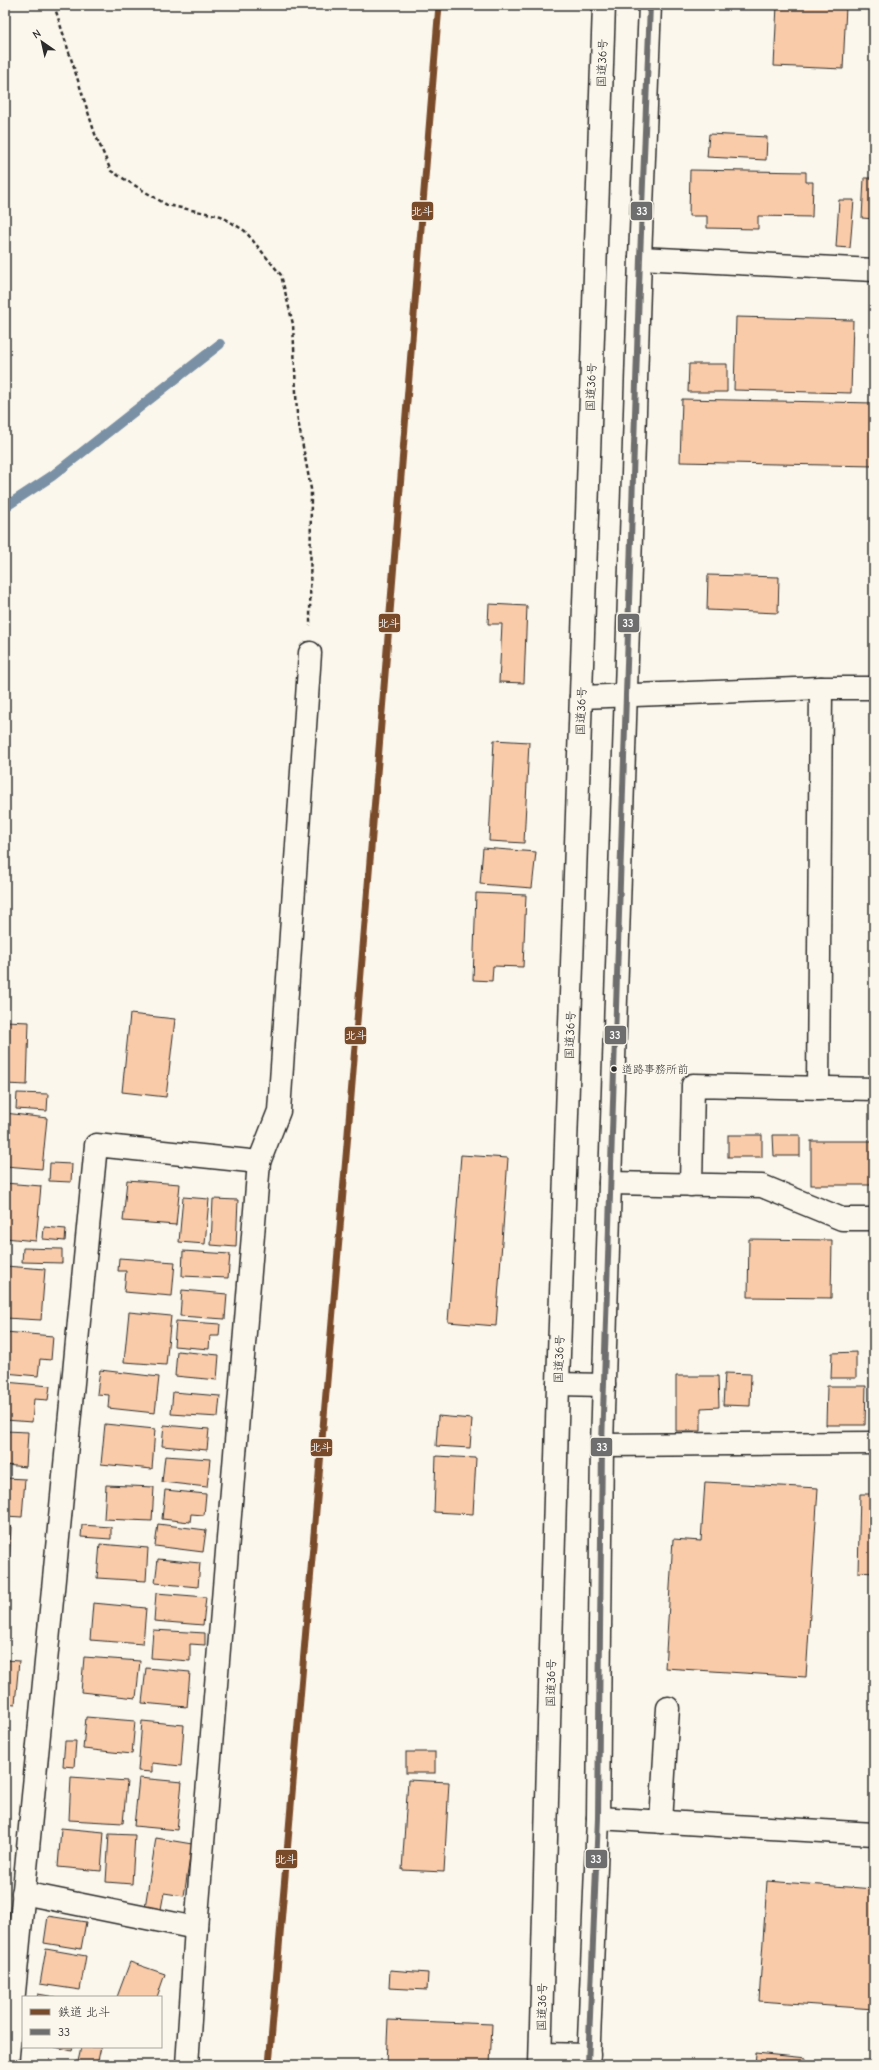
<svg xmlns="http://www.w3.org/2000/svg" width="879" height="2070" font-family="'Comic Neue','Klee One',sans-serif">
	<rect width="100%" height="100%" fill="#fbf7ec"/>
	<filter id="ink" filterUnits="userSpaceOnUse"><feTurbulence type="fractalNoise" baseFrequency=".025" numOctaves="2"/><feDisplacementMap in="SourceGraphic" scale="8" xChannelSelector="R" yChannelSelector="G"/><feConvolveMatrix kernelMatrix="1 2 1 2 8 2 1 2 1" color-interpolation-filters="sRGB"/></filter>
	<g filter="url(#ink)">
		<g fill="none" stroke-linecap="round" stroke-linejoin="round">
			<!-- stream -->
			<polyline stroke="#7a90a5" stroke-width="10" points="5,507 52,476 220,344"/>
		</g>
		<!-- building -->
		<g fill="#f9cba8" stroke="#2b2b2b">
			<polygon points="777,5 846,6 843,69 774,66"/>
			<polygon points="709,134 767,137 766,160 707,157"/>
			<polygon points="690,170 806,172 806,182 813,182 812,217 758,216 758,229 707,228 707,216 689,216"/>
			<polygon points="864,178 874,178 874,219 862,218"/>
			<polygon points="839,200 854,200 850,248 836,247"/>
			<polygon points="736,317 853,320 851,393 734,390"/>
			<polygon points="689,364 727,364 727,392 688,392"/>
			<polygon points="682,399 874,403 874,466 680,462"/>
			<polygon points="708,575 779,577 778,613 707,610"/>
			<polygon points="489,604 527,606 524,683 499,682 502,624 488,624"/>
			<polygon points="494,740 529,742 524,843 489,841"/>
			<polygon points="483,848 536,852 532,888 480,884"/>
			<polygon points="476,893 526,895 523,967 493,966 492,981 473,980"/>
			<polygon points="130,1014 175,1019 166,1097 122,1092"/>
			<polygon points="5,1021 29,1022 27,1085 5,1084"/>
			<polygon points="17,1093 48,1094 47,1111 16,1109"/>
			<polygon points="5,1113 47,1118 42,1169 5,1166"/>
			<rect x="728" y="1135" width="34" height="22"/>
			<polygon points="773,1135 800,1135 800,1156 774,1156"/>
			<rect x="811" y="1141" width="63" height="44"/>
			<polygon points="461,1155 508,1158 496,1326 448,1322"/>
			<polygon points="50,1163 72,1164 71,1182 49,1181"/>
			<polygon points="127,1180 180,1184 176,1225 123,1221"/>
			<polygon points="5,1183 41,1186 36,1241 5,1238"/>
			<polygon points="183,1197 209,1199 205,1244 179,1242"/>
			<polygon points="213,1199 238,1200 236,1247 211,1245"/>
			<polygon points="44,1227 66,1229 65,1241 43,1239"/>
			<polygon points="749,1239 832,1240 831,1298 748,1297"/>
			<polygon points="23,1248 62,1249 62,1263 22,1262"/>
			<polygon points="183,1251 230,1254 228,1278 182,1276"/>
			<polygon points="119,1258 175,1262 172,1296 124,1292 126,1271 118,1271"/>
			<polygon points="5,1266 45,1269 41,1320 5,1318"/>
			<polygon points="182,1290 227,1294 225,1319 180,1316"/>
			<polygon points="129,1312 171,1316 166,1365 124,1362"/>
			<polygon points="176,1321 220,1324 219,1336 210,1336 209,1349 174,1346"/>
			<polygon points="873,1321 874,1321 874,1423 871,1423"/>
			<polygon points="5,1332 53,1336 51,1360 40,1359 38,1376 5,1373"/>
			<polygon points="177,1351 219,1355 217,1380 175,1376"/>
			<polygon points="856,1352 856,1378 831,1378 832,1353"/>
			<polygon points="100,1370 159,1377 155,1413 108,1408 109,1395 97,1394"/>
			<polygon points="725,1373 751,1374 750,1406 723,1405"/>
			<polygon points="676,1376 718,1376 719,1407 701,1408 701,1431 676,1431"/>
			<polygon points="5,1382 50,1386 48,1400 34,1399 32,1422 5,1420"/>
			<polygon points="827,1386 866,1386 865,1425 826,1425"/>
			<polygon points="173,1392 220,1396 218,1417 171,1414"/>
			<polygon points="438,1416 472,1419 470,1448 436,1446"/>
			<polygon points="105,1424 155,1429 152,1469 101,1464"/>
			<polygon points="164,1425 209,1429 207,1450 162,1446"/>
			<polygon points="5,1431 28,1432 26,1467 5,1465"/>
			<polygon points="165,1456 210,1459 207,1487 162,1482"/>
			<polygon points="436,1456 476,1458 473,1514 434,1512"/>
			<polygon points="5,1478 25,1479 22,1517 5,1516"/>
			<polygon points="705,1482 818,1488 806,1677 665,1668 673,1539 701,1541"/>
			<polygon points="106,1485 154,1487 152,1521 104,1519"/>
			<polygon points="165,1490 206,1494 204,1515 191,1514 190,1522 162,1519"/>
			<polygon points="860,1494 874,1494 874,1573 858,1572"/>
			<polygon points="158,1524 206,1530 203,1552 155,1546"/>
			<polygon points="82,1525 111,1527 111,1539 81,1537"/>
			<polygon points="5,1527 11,1527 9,1567 5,1566"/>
			<polygon points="100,1544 148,1548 146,1581 97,1578"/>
			<polygon points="158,1559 200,1563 198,1587 155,1583"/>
			<polygon points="156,1593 206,1597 203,1625 154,1621"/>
			<polygon points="93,1603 146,1608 143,1644 90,1640"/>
			<polygon points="153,1630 205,1633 205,1645 190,1644 190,1661 151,1658"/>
			<polygon points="84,1657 140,1661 136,1698 81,1692"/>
			<polygon points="5,1660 19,1661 15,1704 5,1703"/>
			<polygon points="146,1668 190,1672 187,1707 142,1703"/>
			<polygon points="5,1716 7,1716 5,1747"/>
			<polygon points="86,1717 135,1721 132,1754 83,1749"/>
			<polygon points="142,1721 184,1725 181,1766 152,1763 152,1772 138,1771"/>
			<polygon points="65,1741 76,1741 74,1767 63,1766"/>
			<rect x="406" y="1752" width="29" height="21"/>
			<polygon points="71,1777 127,1781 123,1823 69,1820"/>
			<polygon points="139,1778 182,1782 177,1830 134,1826"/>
			<polygon points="408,1780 449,1782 444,1872 402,1870"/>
			<polygon points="61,1828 104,1832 101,1871 58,1867"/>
			<polygon points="109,1834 135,1835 132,1884 106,1882"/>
			<polygon points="156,1838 192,1844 184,1896 164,1893 161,1909 145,1907"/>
			<polygon points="767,1881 874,1889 874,2009 759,2001"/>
			<polygon points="48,1916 86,1922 81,1949 44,1943"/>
			<polygon points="46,1949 86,1956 80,1990 40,1984"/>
			<polygon points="130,1962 165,1974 157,1997 117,1997"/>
			<polygon points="390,1970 428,1973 427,1990 389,1988"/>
			<polygon points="38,1994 55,1997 37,1997"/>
			<polygon points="388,2020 492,2024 490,2065 386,2065"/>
			<polygon points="55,2047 73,2047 72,2051"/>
			<polygon points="81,2047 101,2047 97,2065 77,2065"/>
			<polygon points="756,2053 806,2058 805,2065 755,2065"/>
		</g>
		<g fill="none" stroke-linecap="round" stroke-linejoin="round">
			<!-- minor casing -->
			<g stroke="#2b2b2b" stroke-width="25">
				<g id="minor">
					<polyline points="640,258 874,270"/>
					<polyline points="821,688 874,688"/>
					<polyline points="581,697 821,688 818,1088"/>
					<polyline points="259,1162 279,1111 310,653"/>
					<polyline points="610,1183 762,1186 842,1219 874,1219"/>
					<polyline points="691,1185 693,1085 874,1089"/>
					<polyline points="558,1384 604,1385"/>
					<polyline points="602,1445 874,1443"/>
					<polyline points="598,1818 874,1834"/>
					<polyline points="661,1822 668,1708"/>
					<polyline points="23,1893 196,1928"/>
					<polyline points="541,2054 589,2055"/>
					<polyline points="7,2065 96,1145 259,1162 196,1928 187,2065"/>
				</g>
			</g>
			<!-- highway casing -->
			<g stroke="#2b2b2b" stroke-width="25">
				<g id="highway">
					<polyline points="540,2065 558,1384 604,5"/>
					<polyline points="588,2065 598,1818 602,1445 610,1183 640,258 650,5"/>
				</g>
			</g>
			<!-- path -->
			<polyline stroke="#2b2b2b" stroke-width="2.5" stroke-dasharray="4 3" stroke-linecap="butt" points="54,5 95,134 111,171 167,205 221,216 245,231 281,275 293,324 297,415 311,489 310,626"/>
			<!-- minor -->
			<use href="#minor" stroke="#fbf7ec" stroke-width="22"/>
			<!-- highway -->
			<use href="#highway" stroke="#fbf7ec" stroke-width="22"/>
			<!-- bus-1 casing -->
			<g stroke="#fbf7ec" stroke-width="9">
				<polyline id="bus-1" points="588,2065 598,1818 602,1445 640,258 650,5"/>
			</g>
			<!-- bus-1 -->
			<use href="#bus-1" stroke="#6e6e6e" stroke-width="6"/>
			<!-- rail-1 casing -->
			<g stroke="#fbf7ec" stroke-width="10">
				<polyline id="rail-1" points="269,2065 348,1133 439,5"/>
			</g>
			<!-- rail-1 -->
			<use href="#rail-1" stroke="#7a4b2a" stroke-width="7"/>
		</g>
	</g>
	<!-- markers -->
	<circle fill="#2b2b2b" stroke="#fbf7ec" stroke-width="1.5" cx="614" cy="1069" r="3.5"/>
	<g text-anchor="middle" stroke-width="3.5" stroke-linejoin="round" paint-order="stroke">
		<!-- bus labels -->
		<g font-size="11" fill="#2b2b2b" stroke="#fbf7ec" text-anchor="start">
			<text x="622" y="1073">道路事務所前</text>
		</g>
		<!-- street labels -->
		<g font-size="12" fill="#2b2b2b" stroke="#fbf7ec">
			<text transform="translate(602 63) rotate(-88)" y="4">国道36号</text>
			<text transform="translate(591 387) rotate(-88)" y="4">国道36号</text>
			<text transform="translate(581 711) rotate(-88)" y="4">国道36号</text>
			<text transform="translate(570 1035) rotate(-88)" y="4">国道36号</text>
			<text transform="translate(559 1359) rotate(-88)" y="4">国道36号</text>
			<text transform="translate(551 1683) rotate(-89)" y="4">国道36号</text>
			<text transform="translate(542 2007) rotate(-89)" y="4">国道36号</text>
		</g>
	</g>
	<g stroke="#fbf7ec" stroke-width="1.5">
		<rect x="630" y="201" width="23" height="20" rx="4" fill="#6e6e6e"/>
		<rect x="411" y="201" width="23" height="20" rx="4" fill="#7a4b2a"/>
		<rect x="617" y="613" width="23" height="20" rx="4" fill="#6e6e6e"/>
		<rect x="378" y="613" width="23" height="20" rx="4" fill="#7a4b2a"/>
		<rect x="604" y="1025" width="23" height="20" rx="4" fill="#6e6e6e"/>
		<rect x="344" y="1026" width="23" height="19" rx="4" fill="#7a4b2a"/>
		<rect x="590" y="1437" width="23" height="20" rx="4" fill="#6e6e6e"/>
		<rect x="310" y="1438" width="23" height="19" rx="4" fill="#7a4b2a"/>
		<rect x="275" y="1849" width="23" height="20" rx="4" fill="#7a4b2a"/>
		<rect x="585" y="1849" width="23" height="20" rx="4" fill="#6e6e6e"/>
	</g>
	<g font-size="11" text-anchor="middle" font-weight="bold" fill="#fff">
		<text x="642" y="215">33</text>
		<text x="422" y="215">北斗</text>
		<text x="628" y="627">33</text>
		<text x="389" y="627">北斗</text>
		<text x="615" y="1039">33</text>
		<text x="356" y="1039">北斗</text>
		<text x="602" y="1451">33</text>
		<text x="321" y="1451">北斗</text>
		<text x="286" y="1863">北斗</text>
		<text x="596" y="1863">33</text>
	</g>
	<!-- margin -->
	<rect width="879" height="2070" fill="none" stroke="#fbf7ec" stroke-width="20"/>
	<rect x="10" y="10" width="859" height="2050" fill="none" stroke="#2b2b2b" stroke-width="1.5" filter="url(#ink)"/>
	<!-- legend -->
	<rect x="22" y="1996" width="140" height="52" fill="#fbf7ec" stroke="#a8a59f"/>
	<rect x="30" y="2009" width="20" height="6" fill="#7a4b2a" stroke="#a8a59f"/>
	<text x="58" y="2016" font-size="12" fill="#2b2b2b">鉄道 北斗</text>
	<rect x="30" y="2029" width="20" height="6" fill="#6e6e6e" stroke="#a8a59f"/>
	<text x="58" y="2036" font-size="12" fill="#2b2b2b">33</text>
	<!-- north arrow -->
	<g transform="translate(42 42) rotate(326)" stroke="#fbf7ec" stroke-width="3" paint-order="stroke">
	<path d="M0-3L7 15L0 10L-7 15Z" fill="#2b2b2b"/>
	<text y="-6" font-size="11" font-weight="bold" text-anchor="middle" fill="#2b2b2b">N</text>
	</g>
</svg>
